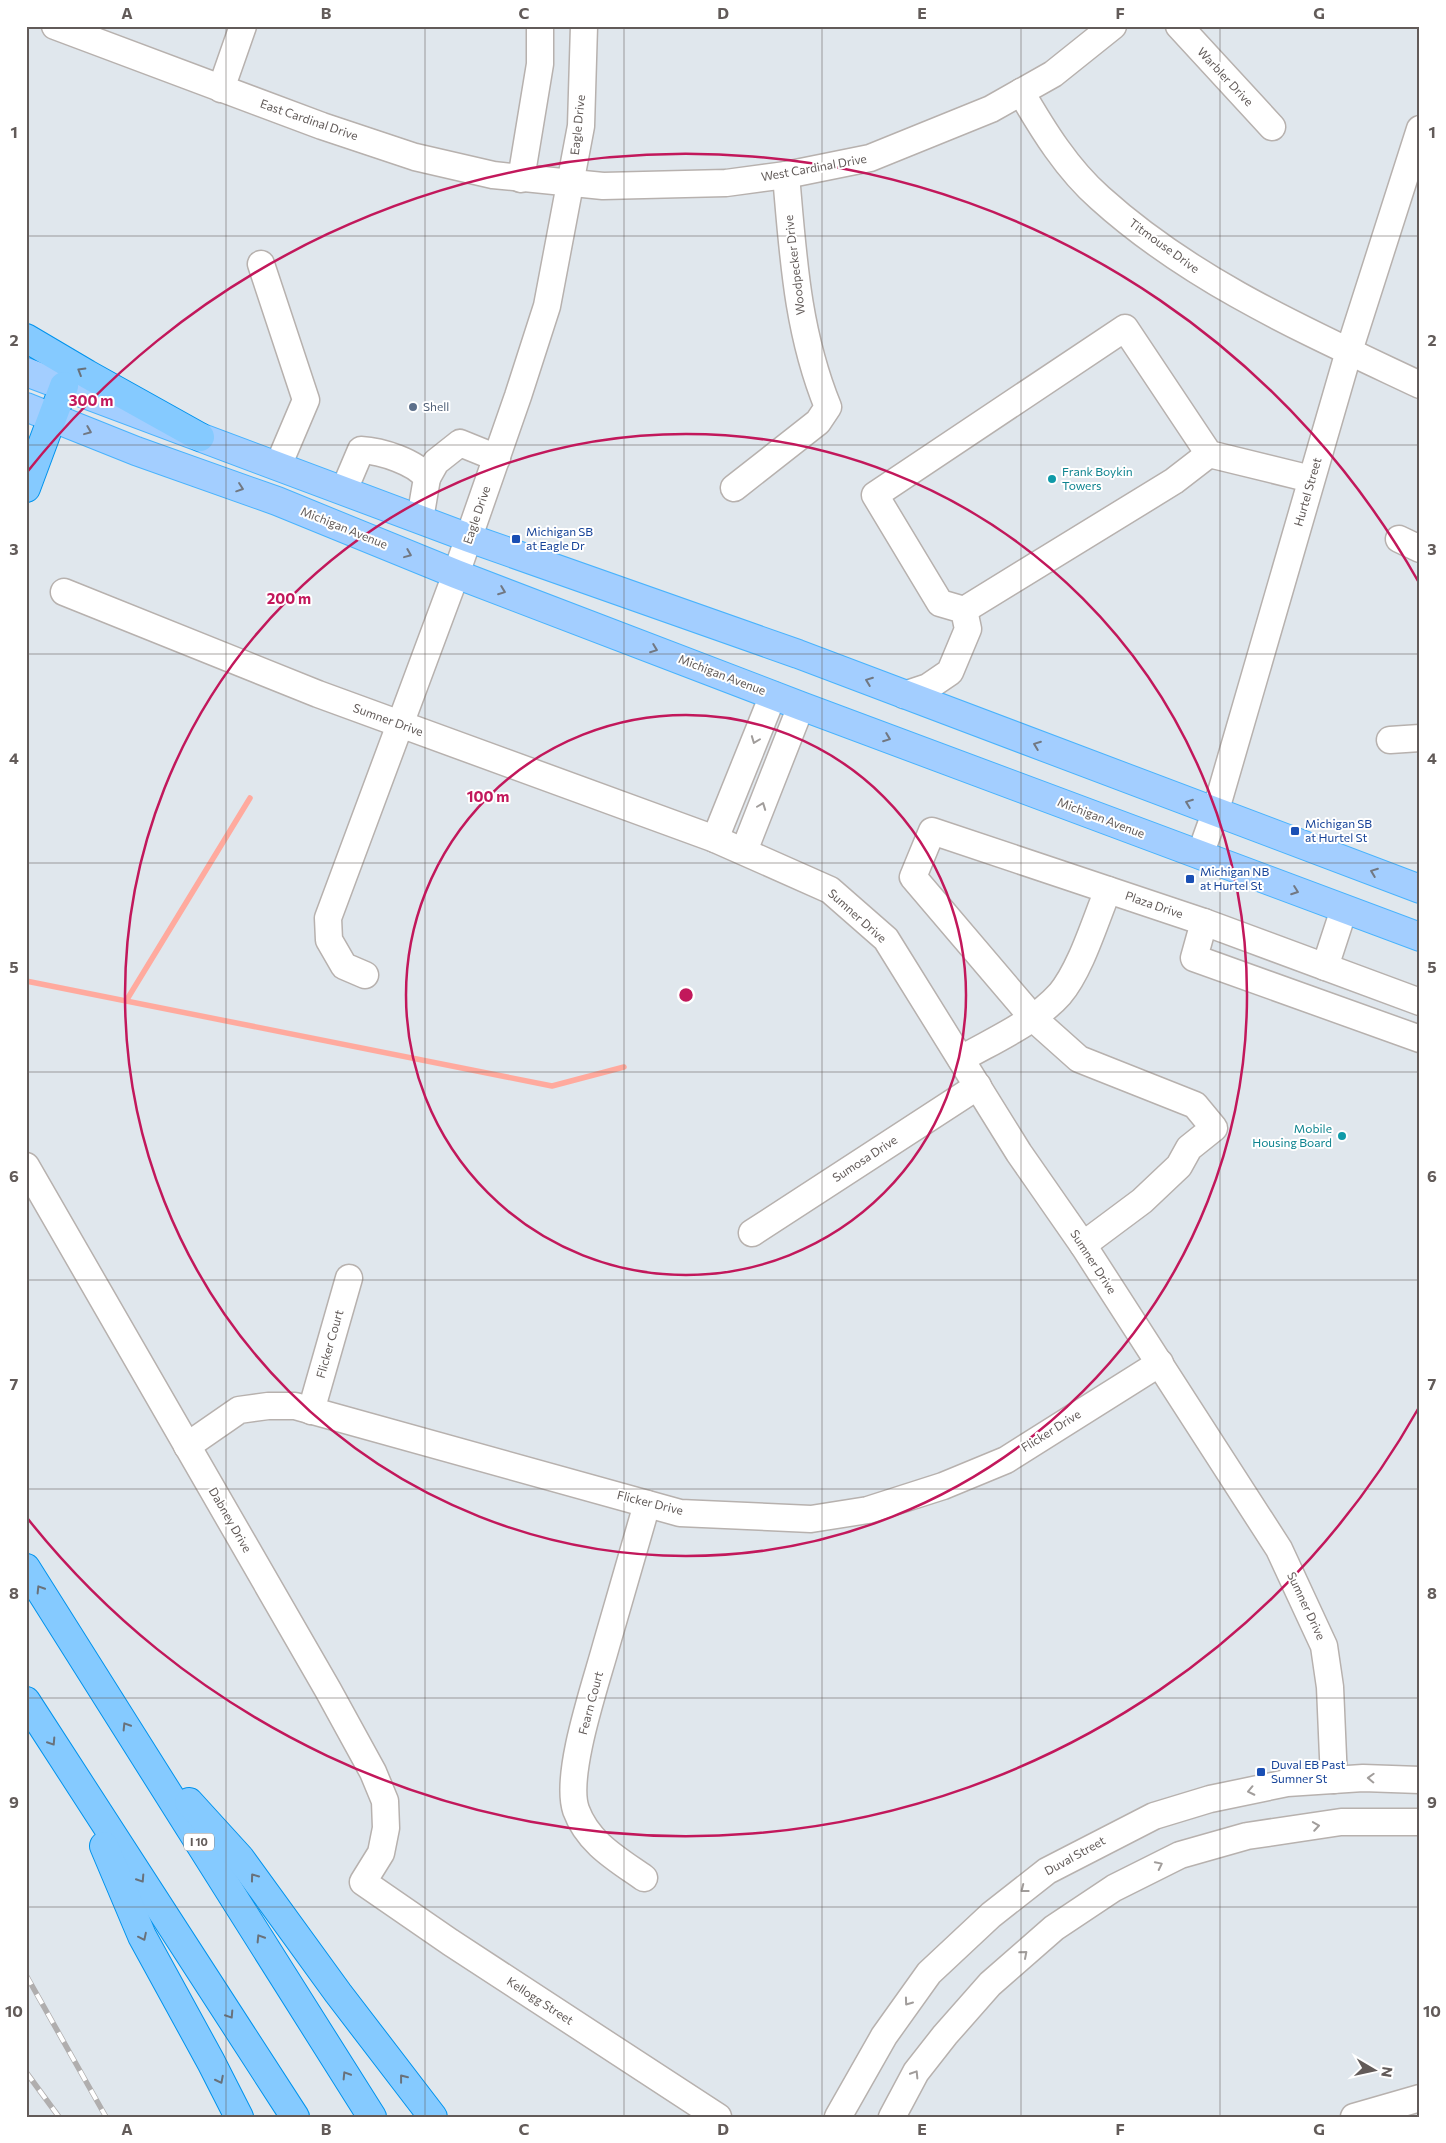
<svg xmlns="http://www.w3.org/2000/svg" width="1446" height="2143" font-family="Commissioner,sans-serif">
	<rect width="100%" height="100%" fill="#e0e7ed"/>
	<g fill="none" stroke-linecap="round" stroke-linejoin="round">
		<!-- stream -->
		<g stroke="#ffaa9e" stroke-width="5.5">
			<polyline points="26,981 552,1086 624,1067"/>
			<polyline points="126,1001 250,798"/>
		</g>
		<!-- minor casing -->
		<g stroke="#b7b1ae" stroke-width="29">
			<g id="minor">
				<polyline points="55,26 322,126 415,157 493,175 603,186 726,183 786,175 870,158 991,109 1053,74 1113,26"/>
				<polyline points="1179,26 1272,127"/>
				<polyline points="221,89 243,26"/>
				<path d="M1021,92C1043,130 1067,169 1100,198C1193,282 1308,332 1420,385"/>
				<polyline points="521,179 540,64 540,26"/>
				<polyline points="261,264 306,400 278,466"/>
				<polyline points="427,478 436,462 460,443 497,458"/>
				<path d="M734,488L818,422L828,407C797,331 793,255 786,175"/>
				<path d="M344,490L361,450C381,451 416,462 427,478L420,519"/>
				<polyline points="1399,539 1420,549"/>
				<polyline points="64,592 318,694 715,839 830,890 886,939 1019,1153 1083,1245 1279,1549 1324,1646 1330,1687 1334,1780"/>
				<polyline points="964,610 1174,481 1209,454"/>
				<polyline points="904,695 928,687 950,672 968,629 964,610 940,603 875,495 1125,328 1209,454 1311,479"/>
				<polyline points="1390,740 1420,738"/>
				<polyline points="715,839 773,695"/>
				<polyline points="744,851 801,706"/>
				<polyline points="1200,855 1215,813 1349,351 1420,129"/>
				<polyline points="1204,922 1194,958 1420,1039"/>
				<polyline points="1325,967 1344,909"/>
				<polyline points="365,975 344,966 329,940 328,918 456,574 518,396 547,306 581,126 584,26"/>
				<path d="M961,1059C994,1040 1034,1023 1060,994C1081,969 1095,921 1108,890"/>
				<polyline points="26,1166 328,1690 373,1772 385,1801 386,1828 381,1853 363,1882 450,1942 718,2117"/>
				<polyline points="752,1233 978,1086"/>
				<polyline points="1083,1245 1142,1201 1179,1166 1189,1148 1214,1128 1195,1105 1079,1059 1033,1018 913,877 932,831 1204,922 1420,1002"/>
				<polyline points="311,1411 349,1278"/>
				<polyline points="187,1446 239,1410 268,1406 295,1406 680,1513 811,1519 868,1510 943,1486 1006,1460 1160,1363"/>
				<path d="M644,1878C617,1859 588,1843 576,1810C564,1775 596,1683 606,1646C620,1599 633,1551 647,1504"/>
				<polyline points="838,2117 884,2036 929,1973 991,1915 1047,1871 1154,1816 1210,1799 1287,1783 1363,1778 1420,1780"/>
				<polyline points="892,2117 916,2072 945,2035 990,1984 1054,1928 1114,1888 1180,1855 1247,1836 1341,1822 1420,1822"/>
				<polyline points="1354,2117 1420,2098"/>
			</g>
		</g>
		<!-- major casing -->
		<g stroke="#49b3fd" stroke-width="30">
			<g id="major">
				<polyline points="26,372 469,538 798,654 1420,889"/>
				<polyline points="26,407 136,451 277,501 456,574 801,706 1420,937"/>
			</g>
		</g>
		<!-- highway casing -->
		<g stroke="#0093ed" stroke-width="30">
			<g id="highway">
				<polyline points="26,338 87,374 200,437"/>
				<polyline points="26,488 64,386"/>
				<polyline points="26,1568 372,2117"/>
				<polyline points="26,1701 295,2117"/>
				<polyline points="189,1802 240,1858 338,1993 433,2117"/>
				<polyline points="104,1846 142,1936 211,2062 239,2117"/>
			</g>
		</g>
		<!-- minor -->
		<use href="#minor" stroke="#fff" stroke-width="26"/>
		<!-- major -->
		<use href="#major" stroke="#a3ceff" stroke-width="28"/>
		<!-- highway -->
		<use href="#highway" stroke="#85caff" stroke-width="28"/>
		<!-- rail casing -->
		<g stroke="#b0aeae" stroke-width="5.5">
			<g id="rail">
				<polyline points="26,1975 106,2117"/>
				<polyline points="26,2072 59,2117"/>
			</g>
		</g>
		<!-- rail -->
		<use href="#rail" stroke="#fff" stroke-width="4" stroke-dasharray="11" stroke-linecap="butt"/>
	</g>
	<!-- one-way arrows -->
	<defs><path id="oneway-chevron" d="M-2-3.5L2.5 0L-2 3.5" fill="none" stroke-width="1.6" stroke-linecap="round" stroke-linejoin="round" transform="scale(1.25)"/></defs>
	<g stroke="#69717a">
		<use href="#oneway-chevron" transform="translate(81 371) rotate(-149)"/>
		<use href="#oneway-chevron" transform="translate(40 1589) rotate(-122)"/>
		<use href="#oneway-chevron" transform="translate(126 1726) rotate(-122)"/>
		<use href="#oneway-chevron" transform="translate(52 1742) rotate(57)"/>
		<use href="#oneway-chevron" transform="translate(254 1877) rotate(-126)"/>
		<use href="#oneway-chevron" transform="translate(141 1879) rotate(57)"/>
		<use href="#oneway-chevron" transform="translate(143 1937) rotate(64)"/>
		<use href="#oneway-chevron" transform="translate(260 1938) rotate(-122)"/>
		<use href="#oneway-chevron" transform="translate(230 2015) rotate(57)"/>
		<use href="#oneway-chevron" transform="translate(346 2075) rotate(-122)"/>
		<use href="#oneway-chevron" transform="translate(403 2078) rotate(-128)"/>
		<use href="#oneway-chevron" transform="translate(220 2080) rotate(63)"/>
	</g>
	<g stroke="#727882">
		<use href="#oneway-chevron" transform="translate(88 431) rotate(22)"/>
		<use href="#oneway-chevron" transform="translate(240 488) rotate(19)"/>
		<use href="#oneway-chevron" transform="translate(408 554) rotate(22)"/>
		<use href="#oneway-chevron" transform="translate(502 591) rotate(21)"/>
		<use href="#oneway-chevron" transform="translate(654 649) rotate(21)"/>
		<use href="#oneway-chevron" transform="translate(869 681) rotate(-159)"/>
		<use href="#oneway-chevron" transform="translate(887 738) rotate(21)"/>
		<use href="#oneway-chevron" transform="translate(1037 745) rotate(-159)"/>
		<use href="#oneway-chevron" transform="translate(1189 803) rotate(-159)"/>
		<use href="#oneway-chevron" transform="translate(1374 872) rotate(-159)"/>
		<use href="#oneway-chevron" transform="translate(1295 891) rotate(20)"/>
	</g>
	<g stroke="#a19d9b">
		<use href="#oneway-chevron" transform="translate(755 740) rotate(111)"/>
		<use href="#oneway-chevron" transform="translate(762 806) rotate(-69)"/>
		<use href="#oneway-chevron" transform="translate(1371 1778) rotate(-178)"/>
		<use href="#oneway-chevron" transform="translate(1251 1791) rotate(168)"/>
		<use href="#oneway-chevron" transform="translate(1316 1826) rotate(-9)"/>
		<use href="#oneway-chevron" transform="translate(1159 1865) rotate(-26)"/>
		<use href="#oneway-chevron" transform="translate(1024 1889) rotate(142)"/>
		<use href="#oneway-chevron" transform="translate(1024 1954) rotate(-41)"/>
		<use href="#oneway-chevron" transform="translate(908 2002) rotate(126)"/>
		<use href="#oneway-chevron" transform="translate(915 2074) rotate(-58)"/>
	</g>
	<!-- grid -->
	<path fill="none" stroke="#625b59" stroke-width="1" stroke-opacity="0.55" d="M226,26V2117M425,26V2117M624,26V2117M822,26V2117M1021,26V2117M1220,26V2117M26,236H1420M26,445H1420M26,654H1420M26,863H1420M26,1072H1420M26,1280H1420M26,1489H1420M26,1698H1420M26,1907H1420"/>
	<!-- distance rings -->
	<g fill="none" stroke="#c2185b" stroke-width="2.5">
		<circle cx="686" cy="995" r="280"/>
		<circle cx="686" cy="995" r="561"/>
		<path d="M1418 1409A841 841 0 0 1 28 1519M28 471A841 841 0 0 1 1418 581"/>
	</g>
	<!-- markers -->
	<circle fill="#5c6f8a" stroke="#fff" stroke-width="2" cx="413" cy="407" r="5"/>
	<g fill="#0f9aa8" stroke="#fff" stroke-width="2">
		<circle cx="1052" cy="479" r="5"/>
		<circle cx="1342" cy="1136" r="5"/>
	</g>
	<g fill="#1a4fb4" stroke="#fff" stroke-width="2">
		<rect x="511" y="534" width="10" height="10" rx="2.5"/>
		<rect x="1290" y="826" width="10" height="10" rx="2.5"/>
		<rect x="1185" y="874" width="10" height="10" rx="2.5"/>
		<rect x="1256" y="1767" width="10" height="10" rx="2.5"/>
	</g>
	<g text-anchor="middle" stroke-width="4" stroke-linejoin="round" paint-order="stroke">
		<!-- shield labels -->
		<rect fill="#fff" stroke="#918c8b" stroke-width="1" x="184" y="1833.5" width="30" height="17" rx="4"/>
		<g font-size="11" font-weight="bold" fill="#625b59">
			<text x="199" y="1846">I 10</text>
		</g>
		<!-- street labels -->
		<g font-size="12" fill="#625b59" stroke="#fff">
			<text transform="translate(1225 77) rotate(47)" y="4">Warbler Drive</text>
			<text transform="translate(309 120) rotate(19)" y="4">East Cardinal Drive</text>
			<text transform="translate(578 125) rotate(-84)" y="4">Eagle Drive</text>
			<text transform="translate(814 168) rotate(-10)" y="4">West Cardinal Drive</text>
			<text transform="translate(1164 246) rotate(36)" y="4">Titmouse Drive</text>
			<text transform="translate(795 265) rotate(-97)" y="4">Woodpecker Drive</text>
			<text transform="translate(1308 492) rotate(-74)" y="4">Hurtel Street</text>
			<text transform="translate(477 515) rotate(-71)" y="4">Eagle Drive</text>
			<text transform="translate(344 528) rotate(22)" y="4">Michigan Avenue</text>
			<text transform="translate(722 675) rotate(21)" y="4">Michigan Avenue</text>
			<text transform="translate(388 720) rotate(20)" y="4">Sumner Drive</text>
			<text transform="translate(1101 818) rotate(21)" y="4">Michigan Avenue</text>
			<text transform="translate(1154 905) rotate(19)" y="4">Plaza Drive</text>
			<text transform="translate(857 916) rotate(42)" y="4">Sumner Drive</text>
			<text transform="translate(865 1159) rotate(-33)" y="4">Sumosa Drive</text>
			<text transform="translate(1093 1262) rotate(57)" y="4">Sumner Drive</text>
			<text transform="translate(330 1344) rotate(-74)" y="4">Flicker Court</text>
			<text transform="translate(1051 1431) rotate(-32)" y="4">Flicker Drive</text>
			<text transform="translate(650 1503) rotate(14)" y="4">Flicker Drive</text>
			<text transform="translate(230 1520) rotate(60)" y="4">Dabney Drive</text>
			<text transform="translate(1306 1606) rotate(65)" y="4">Sumner Drive</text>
			<text transform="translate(591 1703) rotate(-75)" y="4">Fearn Court</text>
			<text transform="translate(1075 1856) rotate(-29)" y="4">Duval Street</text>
			<text transform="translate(540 2001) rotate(33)" y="4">Kellogg Street</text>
		</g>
		<!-- service labels -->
		<g font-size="12" fill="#4e5e75" stroke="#fff" text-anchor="start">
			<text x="423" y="411">Shell</text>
		</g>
		<!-- culture labels -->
		<g font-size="12" fill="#0d838f" stroke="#fff" text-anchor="start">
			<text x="1062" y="476">Frank Boykin<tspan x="1062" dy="14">Towers</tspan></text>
			<text x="1332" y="1133" text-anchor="end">Mobile<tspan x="1332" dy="14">Housing Board</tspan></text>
		</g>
		<!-- transit labels -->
		<g font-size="12" fill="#164399" stroke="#fff" text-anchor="start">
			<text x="526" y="536">Michigan SB<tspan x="526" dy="14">at Eagle Dr</tspan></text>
			<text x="1305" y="828">Michigan SB<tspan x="1305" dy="14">at Hurtel St</tspan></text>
			<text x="1200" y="876">Michigan NB<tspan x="1200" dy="14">at Hurtel St</tspan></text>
			<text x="1271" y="1769">Duval EB Past<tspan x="1271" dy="14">Sumner St</tspan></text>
		</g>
	</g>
	<circle cx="686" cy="995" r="8" fill="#c2185b" stroke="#fff" stroke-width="2.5"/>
	<g font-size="15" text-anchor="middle" font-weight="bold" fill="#c2185b" stroke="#fff" stroke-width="4" stroke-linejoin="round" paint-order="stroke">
		<text x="91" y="406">300 m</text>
		<text x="289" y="604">200 m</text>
		<text x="488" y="802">100 m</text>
	</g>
	<!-- border -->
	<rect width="1446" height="2143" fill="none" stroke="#ffffff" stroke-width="55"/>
	<!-- north arrow -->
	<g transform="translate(1374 2070) rotate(99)" stroke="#ffffff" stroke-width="4" paint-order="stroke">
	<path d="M0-4L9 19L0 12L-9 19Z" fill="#625b59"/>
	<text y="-8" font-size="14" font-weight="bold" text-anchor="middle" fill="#625b59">N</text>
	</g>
	<rect x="28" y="28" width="1390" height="2088" fill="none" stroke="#625b59" stroke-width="2"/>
	<g font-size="16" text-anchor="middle" font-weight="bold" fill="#625b59">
		<text x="127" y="19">A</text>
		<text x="326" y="19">B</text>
		<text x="524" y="19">C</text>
		<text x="723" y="19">D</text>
		<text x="922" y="19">E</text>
		<text x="1120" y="19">F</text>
		<text x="1319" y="19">G</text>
		<text x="14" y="138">1</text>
		<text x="1432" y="138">1</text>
		<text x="14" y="346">2</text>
		<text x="1432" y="346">2</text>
		<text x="14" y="555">3</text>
		<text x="1432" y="555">3</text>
		<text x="14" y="764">4</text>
		<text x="1432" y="764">4</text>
		<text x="14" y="973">5</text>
		<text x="1432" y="973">5</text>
		<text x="14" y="1182">6</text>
		<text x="1432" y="1182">6</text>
		<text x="14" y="1390">7</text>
		<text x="1432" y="1390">7</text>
		<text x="14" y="1599">8</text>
		<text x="1432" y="1599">8</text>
		<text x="14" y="1808">9</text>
		<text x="1432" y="1808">9</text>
		<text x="14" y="2017">10</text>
		<text x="1432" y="2017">10</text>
		<text x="127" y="2135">A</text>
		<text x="326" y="2135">B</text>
		<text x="524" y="2135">C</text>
		<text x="723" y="2135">D</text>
		<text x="922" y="2135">E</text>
		<text x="1120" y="2135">F</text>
		<text x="1319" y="2135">G</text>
	</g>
</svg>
